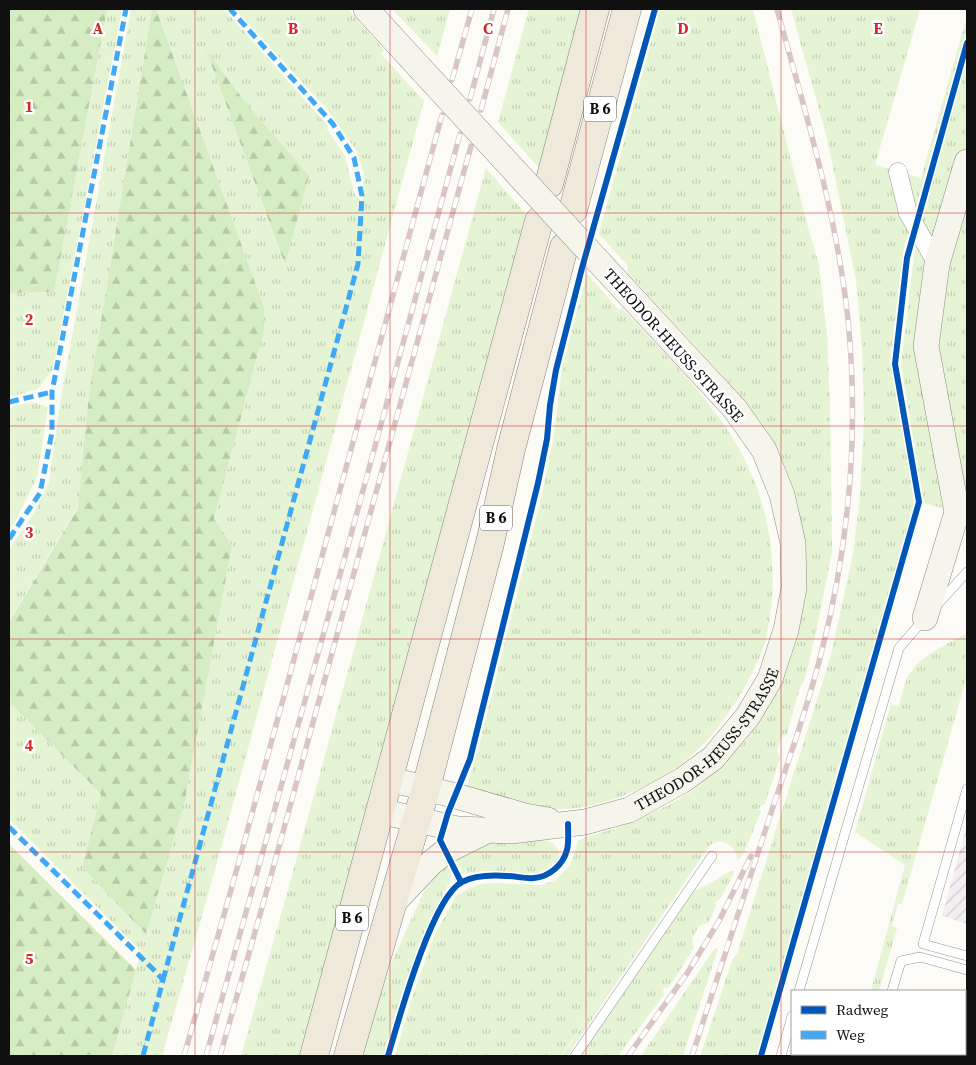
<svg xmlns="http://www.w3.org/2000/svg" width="976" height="1065" font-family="'Source Serif 4',serif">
	<defs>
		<pattern id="industrial-furrows" width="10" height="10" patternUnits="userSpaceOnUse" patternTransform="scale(1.25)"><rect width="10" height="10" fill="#f4eef2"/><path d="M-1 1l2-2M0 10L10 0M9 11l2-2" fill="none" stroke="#d0cbce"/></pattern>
		<pattern id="grass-tufts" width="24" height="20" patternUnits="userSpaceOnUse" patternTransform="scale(1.25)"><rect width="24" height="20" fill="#e5f4d4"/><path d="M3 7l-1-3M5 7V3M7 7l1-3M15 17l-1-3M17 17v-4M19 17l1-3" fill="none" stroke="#c3d0b5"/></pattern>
		<pattern id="forest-firs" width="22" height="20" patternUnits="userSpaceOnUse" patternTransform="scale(1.25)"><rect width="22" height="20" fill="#d6ecc2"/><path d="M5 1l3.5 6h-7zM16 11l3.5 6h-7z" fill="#b7c9a6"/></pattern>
		<filter id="shadow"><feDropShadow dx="4.5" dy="4.5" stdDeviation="1" flood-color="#0004"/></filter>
	</defs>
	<rect width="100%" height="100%" fill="#fcfbf6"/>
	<!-- industrial -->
	<polygon fill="url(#industrial-furrows)" points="967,825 967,924 942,916"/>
	<!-- grass -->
	<g fill="url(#grass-tufts)" fill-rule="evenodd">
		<polygon points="105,9 122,9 53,369 38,389 9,397 9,293 54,292"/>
		<polygon points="131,9 152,9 89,394 79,505 9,621 9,549 35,512 49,482 61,397"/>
		<path d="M156,9H224L328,126L327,129L345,156L354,193L363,203L364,173L356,150L327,109L235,9H348L384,50L381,54L424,101L215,870L162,1056H112L141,951L9,819V702L101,794L82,867L185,800L232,545L214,520L264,331V307ZM207,52L245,102L285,265L284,264Z"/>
		<polygon points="393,9 450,9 437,56 393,10"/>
		<polygon points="529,9 582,9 541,170 498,122"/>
		<path d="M660,9H753L807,224L819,265L827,334L830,405L832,552L818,623L805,679L799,690L787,734L781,738L777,751L780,758L765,804L760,806L759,809L761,812L743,855L737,860C737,845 720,836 709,846L567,1056H562L637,944L561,1056H395L412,998L434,936L456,896L467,889L481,884L500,883L541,885L556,880L571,864L578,841L585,837L614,829L667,806L692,791L721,766L746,740L769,704L803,593L806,549L797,502L785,470L763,425L723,376L627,272L628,266L599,234Z"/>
		<polygon points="791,9 920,9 875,165 921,178 967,16 967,30 903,252 890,361 915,500 847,745 758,1056 700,1056 733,958 737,954 831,655 853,554 860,496 864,421 862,347 856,280 827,138"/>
		<polygon points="967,57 967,515 924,503 901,365 914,256 932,182"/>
		<polygon points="486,168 529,218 370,791 327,975 303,1056 241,1056 288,890"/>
		<path d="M587,274L619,310L622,308C670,360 727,412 754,480C773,528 778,583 767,633C764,651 755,667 747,683C732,710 713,737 689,758C660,784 603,808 563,809C530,809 498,796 467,786L479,746L542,494L553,441L562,368Z"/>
		<polygon points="32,402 48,407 37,477 17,518 9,531 9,408"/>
		<path d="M967,633V676L902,904H898L892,926L897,928L879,991H871L905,865L855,832L891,704L899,706C902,695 904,682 910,673C923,654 948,644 967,633Z"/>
		<polygon points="543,839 553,843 559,851 559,858 547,870 537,874 483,871 463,874 455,859 487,843"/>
		<path d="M444,866L449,868L453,873C445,895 432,914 423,936C407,975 395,1016 383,1056H362L390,966L424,891Z"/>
		<polygon points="730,871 735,871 720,899 716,901 715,903 716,907 708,923 699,926 692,939 694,948 669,987 664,988 663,991 664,995 618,1056 578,1056 688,894 711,883"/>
		<polygon points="715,948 718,949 683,1056 641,1056"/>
	</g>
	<!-- forest -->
	<g fill="url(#forest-firs)">
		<polygon points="9,9 107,9 54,292 9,293"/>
		<polygon points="152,9 156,9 264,307 264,331 214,519 232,545 185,800 146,934 82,867 101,794 9,702 9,622 78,508 89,394"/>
		<polygon points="206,50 245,102 309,176 285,265"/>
		<polygon points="9,844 136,970 112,1056 9,1056"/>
	</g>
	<!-- building -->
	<polygon fill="#a09e9b" filter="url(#shadow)" points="965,1039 967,1040 967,1056 897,1056 897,1054 965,1054"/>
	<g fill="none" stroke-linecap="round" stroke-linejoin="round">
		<!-- lane casing -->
		<g stroke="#969694" stroke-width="10">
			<g id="lane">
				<polyline points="937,605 967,572"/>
				<polyline points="967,789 923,944 967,956"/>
				<polyline points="799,991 899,648 925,618"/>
				<polyline points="892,991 901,961 920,957 967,970"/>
				<polyline points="575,1056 712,856"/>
				<polyline points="781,1056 792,1016"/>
				<polyline points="876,1056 876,1054"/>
			</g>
		</g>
		<!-- street casing -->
		<g stroke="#969694" stroke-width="19">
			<polyline id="street" points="898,172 908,213 937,264"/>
		</g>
		<!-- secondary casing -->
		<g stroke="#8d8c8a" stroke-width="26">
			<g id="secondary">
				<polyline points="366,9 420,68"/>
				<polyline points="925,618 957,512 926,346 937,264 967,162"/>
				<polyline points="389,779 456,796 525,816 548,820"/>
				<path id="s1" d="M380,811L457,829L511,831L585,822L629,810L683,780L713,758L748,716L770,679L786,630L794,588L793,543L782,495L764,450L735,409L597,260"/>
				<polyline points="394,902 431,863 446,851 486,831"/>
			</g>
		</g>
		<!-- primary casing -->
		<g stroke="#848381" stroke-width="29">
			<g id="primary">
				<polyline points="549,184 595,9"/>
				<polyline points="573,210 627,9"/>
				<polyline points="314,1056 539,221"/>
				<polyline points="348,1056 426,788 490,543 511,449 564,247"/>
			</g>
		</g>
		<!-- lane -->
		<use href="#lane" stroke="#fffefe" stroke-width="9"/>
		<!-- street -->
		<use href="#street" stroke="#fffefe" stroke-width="18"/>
		<!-- secondary -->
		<use href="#secondary" stroke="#f6f5eb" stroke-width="25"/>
		<!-- primary -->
		<use href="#primary" stroke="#eee9da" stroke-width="28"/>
		<!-- rail casing -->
		<g stroke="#dac5c5" stroke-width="5.5">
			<g id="rail">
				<polyline points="452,80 472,9"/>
				<polyline points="470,99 494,9"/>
				<polyline points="481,110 508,9"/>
				<polyline points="184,1056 238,865 442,115"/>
				<polyline points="206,1056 346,553 460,134"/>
				<polyline points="220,1056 272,872 471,146"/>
				<polyline points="628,1056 688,972 719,921 751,856"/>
				<path d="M692,1056C717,977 743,898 769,819C787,764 807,710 821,654C849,546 859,431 848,320C837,214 805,112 777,9"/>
			</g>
		</g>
		<!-- rail -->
		<use href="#rail" stroke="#fff" stroke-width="4" stroke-dasharray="11" stroke-linecap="butt"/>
		<!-- secondary-bridge casing -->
		<g stroke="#8d8c8a" stroke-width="26" stroke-linecap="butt">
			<polyline id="secondary-bridge" points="420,68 597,260"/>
		</g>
		<!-- secondary-bridge -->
		<use href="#secondary-bridge" stroke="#f6f5eb" stroke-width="25"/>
		<!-- quiet -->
		<g stroke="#3fa9f5" stroke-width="5" stroke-dasharray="10 5" stroke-linecap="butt">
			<polyline points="9,402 52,392"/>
			<polyline points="9,539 40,493 52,432 52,392 126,9"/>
			<polyline points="9,827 155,971 163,980 143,1056"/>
			<polyline points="163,980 358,264 362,196 354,158 333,124 230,9"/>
		</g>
		<!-- cycleway casing -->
		<g stroke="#fff" stroke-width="9">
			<g id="cycleway">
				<polyline points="461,882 440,840 448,813 470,759 538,483 547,439 550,405 556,370 582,268 655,9"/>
				<path d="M388,1056C398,1022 432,897 462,882C475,875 493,875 507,876C516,876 525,879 534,878C549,877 563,865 567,850C569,842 568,832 568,824"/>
				<polyline points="761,1056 919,502 895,364 907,258 967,43"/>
			</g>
		</g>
		<!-- cycleway -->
		<use href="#cycleway" stroke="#0057b8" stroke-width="6"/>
	</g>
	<!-- grid -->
	<path fill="none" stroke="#d62828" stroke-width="1" stroke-opacity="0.55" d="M195,9V1056M390,9V1056M586,9V1056M781,9V1056M9,213H967M9,426H967M9,639H967M9,852H967"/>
	<g text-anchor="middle" stroke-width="5" stroke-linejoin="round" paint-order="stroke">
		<!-- shield labels -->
		<g fill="#fff" stroke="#585858" stroke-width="1">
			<rect x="584" y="96.5" width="32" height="25" rx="4"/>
			<rect x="480" y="505.5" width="32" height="25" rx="4"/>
			<rect x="336" y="905.5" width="32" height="25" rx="4"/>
		</g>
		<g font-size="15" font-weight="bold" fill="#101010">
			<text x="600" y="114">B 6</text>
			<text x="496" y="523">B 6</text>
			<text x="352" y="923">B 6</text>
		</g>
		<!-- street labels -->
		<g font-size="16" fill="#101010" stroke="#fff">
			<text transform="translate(674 345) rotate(48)" y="6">THEODOR-HEUSS-STRASSE</text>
			<text dy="6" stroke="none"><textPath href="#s1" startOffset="361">THEODOR-HEUSS-STRASSE</textPath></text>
		</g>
	</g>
	<g font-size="16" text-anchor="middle" font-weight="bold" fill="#d62828" stroke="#fff" stroke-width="5" stroke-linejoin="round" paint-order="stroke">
		<text x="98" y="34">A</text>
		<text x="293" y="34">B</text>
		<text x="488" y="34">C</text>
		<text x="683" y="34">D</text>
		<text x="878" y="34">E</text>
		<text x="29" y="112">1</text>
		<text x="29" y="325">2</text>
		<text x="29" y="538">3</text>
		<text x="29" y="751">4</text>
		<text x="29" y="964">5</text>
	</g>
	<!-- border -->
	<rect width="976" height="1065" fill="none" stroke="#101010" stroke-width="20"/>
	<!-- legend -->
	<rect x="791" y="990" width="175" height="65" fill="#ffffff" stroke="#9f9f9f"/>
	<rect x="801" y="1006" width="25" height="8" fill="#0057b8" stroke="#9f9f9f"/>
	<text x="836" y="1015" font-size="15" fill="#101010">Radweg</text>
	<rect x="801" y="1031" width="25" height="8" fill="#3fa9f5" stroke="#9f9f9f"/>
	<text x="836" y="1040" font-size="15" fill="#101010">Weg</text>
</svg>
